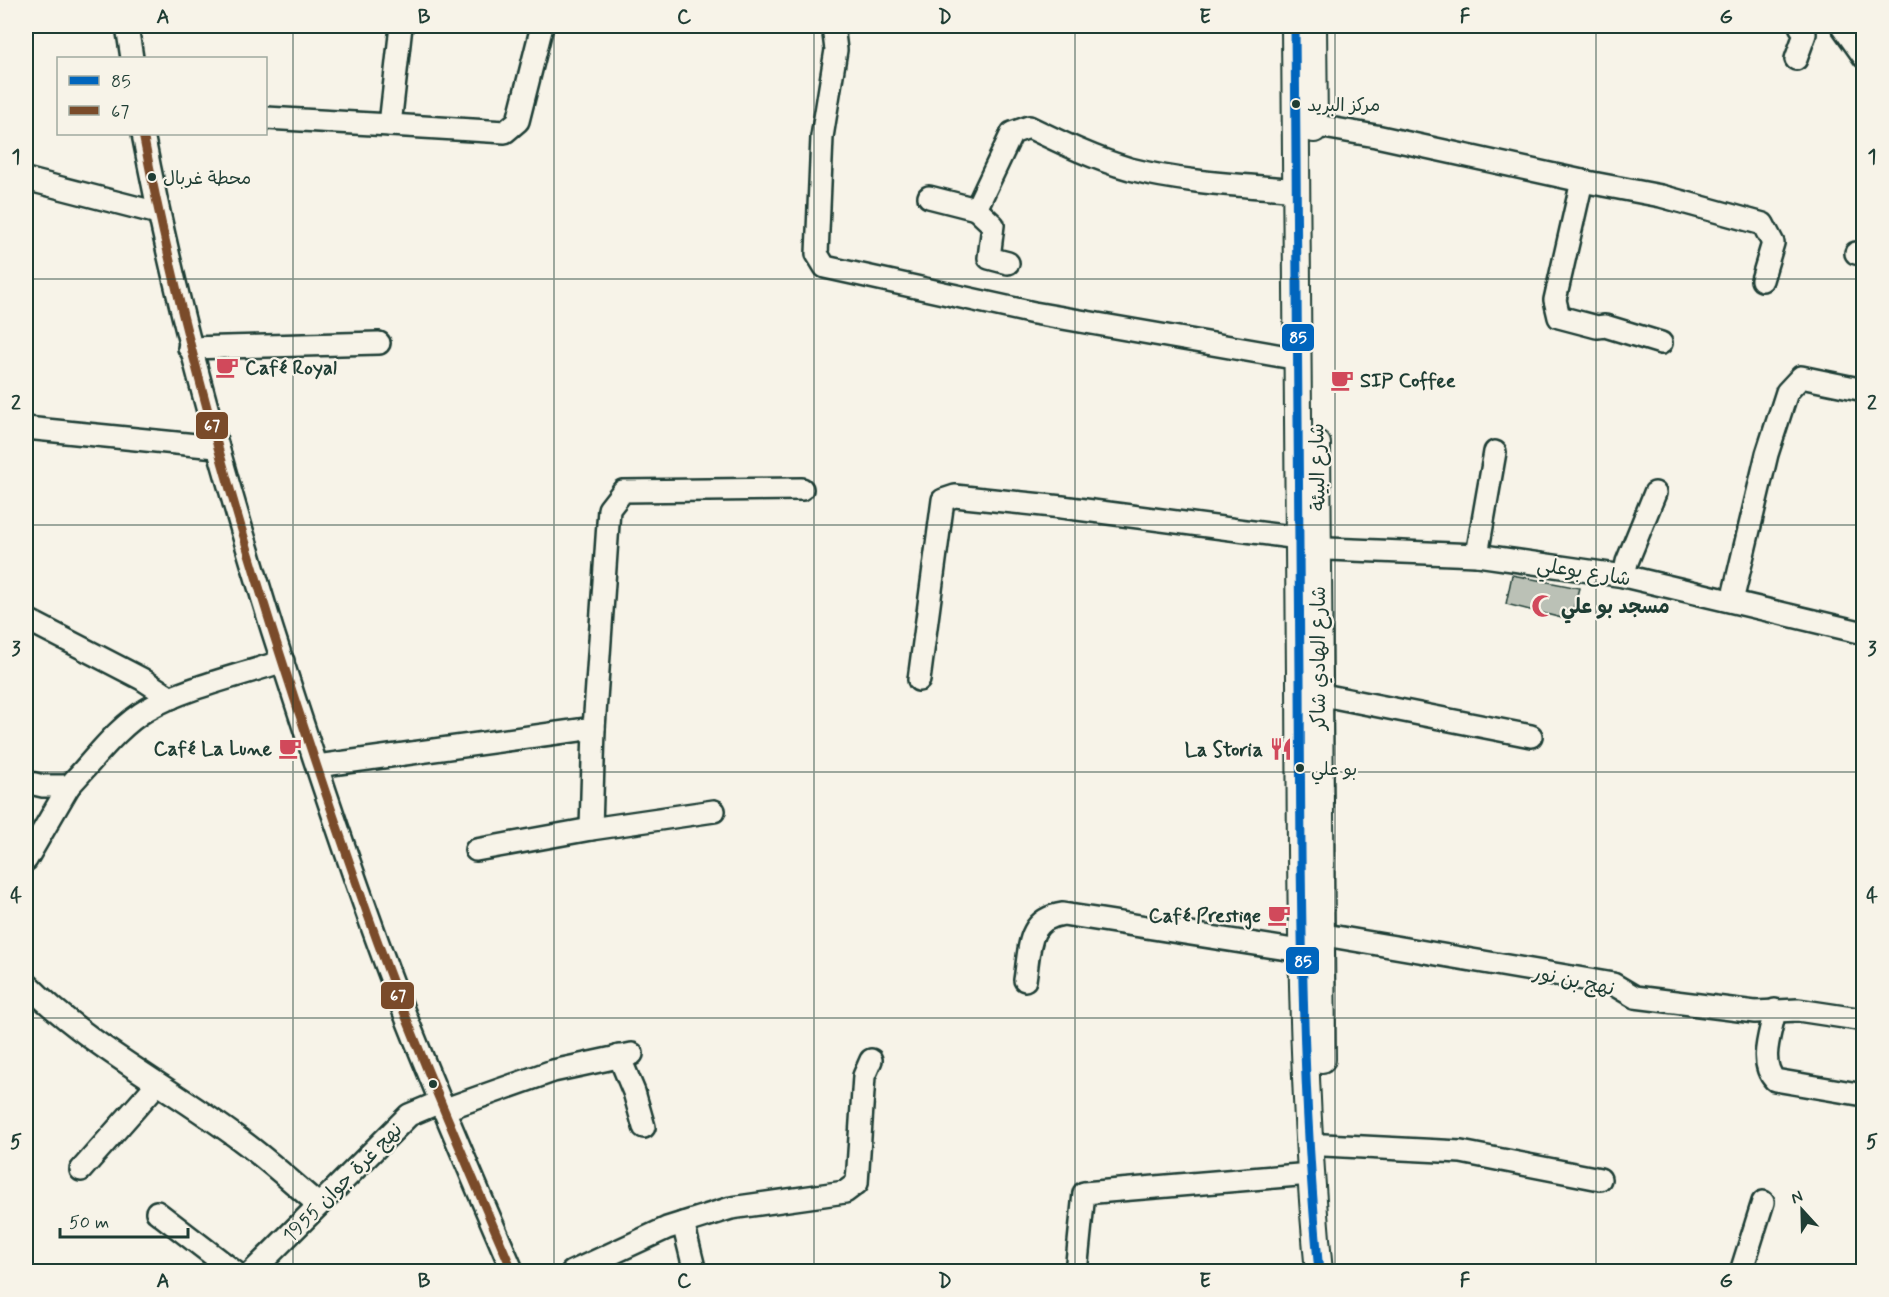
<svg xmlns="http://www.w3.org/2000/svg" width="1889" height="1297" font-family="Mynerve,'Playpen Sans Arabic',sans-serif">
	<rect width="100%" height="100%" fill="#f7f3e8"/>
	<filter id="ink" filterUnits="userSpaceOnUse"><feTurbulence type="fractalNoise" baseFrequency=".0167" numOctaves="2"/><feDisplacementMap in="SourceGraphic" scale="12" xChannelSelector="R" yChannelSelector="G"/><feConvolveMatrix kernelMatrix="1 2 1 2 8 2 1 2 1" color-interpolation-filters="sRGB"/></filter>
	<g filter="url(#ink)">
		<!-- building -->
		<polygon fill="#bbc1b6" stroke="#1f3d34" stroke-width="1.5" points="1512,575 1579,588 1570,620 1506,604"/>
		<g fill="none" stroke-linecap="round" stroke-linejoin="round">
			<!-- minor casing -->
			<g stroke="#1f3d34" stroke-width="26">
				<g id="minor">
					<polyline points="127,26 132,58"/>
					<polyline points="833,26 836,50 822,137 817,254 825,267 1034,313 1299,359"/>
					<polyline points="1842,26 1864,57"/>
					<polyline points="1796,59 1805,34 1800,26"/>
					<polyline points="266,118 390,125 401,26"/>
					<polyline points="1300,123 1376,136 1582,181 1661,196 1763,224 1773,243 1762,280"/>
					<polyline points="390,125 505,132 518,121 542,26"/>
					<path d="M143,134C175,302 221,465 272,629C311,751 351,873 397,994C433,1087 473,1179 513,1272"/>
					<polyline points="26,179 158,213"/>
					<polyline points="1582,181 1555,300 1559,317 1597,327 1605,326 1661,343"/>
					<path d="M929,197L976,209L1012,133L1029,127C1062,143 1095,159 1130,169C1185,183 1242,185 1298,190"/>
					<polyline points="976,209 993,225 989,258 1008,263"/>
					<polyline points="1856,253 1864,255"/>
					<polyline points="189,348 379,343"/>
					<polyline points="26,428 216,447"/>
					<polyline points="1303,548 1477,555 1624,576 1864,633"/>
					<polyline points="1477,555 1495,452"/>
					<polyline points="1624,576 1627,562 1655,493"/>
					<polyline points="1732,601 1767,454 1787,392 1801,377 1864,390"/>
					<polyline points="26,619 142,679 171,698"/>
					<polyline points="919,680 943,500 955,496 1062,507 1299,538"/>
					<polyline points="1318,694 1531,736"/>
					<polyline points="594,728 591,829 714,811"/>
					<polyline points="317,766 594,728 609,509 623,491 802,489"/>
					<path d="M26,782L43,786H69C93,761 117,727 148,709C184,688 242,675 283,661"/>
					<polyline points="476,850 591,829"/>
					<polyline points="26,860 69,786"/>
					<polyline points="1307,932 1613,984 1635,997 1755,1012 1798,1010 1864,1020"/>
					<path d="M1025,980C1030,950 1026,919 1063,914L1300,951"/>
					<path d="M26,983C90,1047 170,1087 242,1141C269,1161 294,1184 319,1205"/>
					<path d="M1775,1010C1771,1033 1758,1062 1775,1080L1864,1095"/>
					<polyline points="619,1056 634,1092 644,1127"/>
					<polyline points="443,1110 553,1071 632,1054"/>
					<polyline points="1324,1145 1461,1152 1600,1179"/>
					<polyline points="81,1170 156,1085"/>
					<polyline points="157,1212 235,1272"/>
					<polyline points="683,1223 695,1272"/>
					<polyline points="252,1272 409,1115 440,1102"/>
					<polyline points="572,1272 667,1228 731,1208 845,1192 857,1183 864,1076 871,1060"/>
					<polyline points="1076,1272 1084,1193 1310,1174"/>
					<polyline points="1741,1272 1763,1202"/>
				</g>
			</g>
			<!-- major casing -->
			<g stroke="#1f3d34" stroke-width="30">
				<g id="major">
					<path d="M1295,26C1298,243 1299,460 1300,677C1301,876 1300,1074 1319,1272"/>
					<polyline points="1313,26 1314,129"/>
					<polyline points="1317,444 1322,1059"/>
				</g>
			</g>
			<!-- minor -->
			<use href="#minor" stroke="#f7f3e8" stroke-width="21"/>
			<!-- major -->
			<use href="#major" stroke="#f7f3e8" stroke-width="26"/>
			<!-- bus-1 casing -->
			<g stroke="#f7f3e8" stroke-width="14">
				<path id="bus-1" d="M1295,26C1298,243 1299,460 1300,677C1301,876 1300,1074 1319,1272"/>
			</g>
			<!-- bus-2 casing -->
			<g stroke="#f7f3e8" stroke-width="14">
				<path id="bus-2" d="M143,134C175,302 221,465 272,629C311,751 351,873 397,994C433,1087 473,1179 513,1272"/>
			</g>
			<!-- bus-1 -->
			<use href="#bus-1" stroke="#0065bd" stroke-width="9"/>
			<!-- bus-2 -->
			<use href="#bus-2" stroke="#7a4b2a" stroke-width="9"/>
		</g>
	</g>
	<!-- grid -->
	<path fill="none" stroke="#1f3d34" stroke-width="1.5" stroke-opacity="0.55" d="M293,26V1272M554,26V1272M814,26V1272M1075,26V1272M1335,26V1272M1596,26V1272M26,279H1864M26,525H1864M26,772H1864M26,1018H1864"/>
	<!-- icons -->
	<defs>
		<g id="cafe-bare" transform="scale(1.8)"><path d="M-5.5-4.5H6V0H3Q3 3.5 0 3.5H-2.5Q-5.5 3.5-5.5 0ZM3-3.2v2h1.7v-2ZM-6 4.5H4V6H-6Z" fill="#d1495b" stroke="#f7f3e8" stroke-width="2.5" paint-order="stroke"/></g>
		<g id="mosque-bare" transform="scale(1.8)"><path d="M3.5-4.9A6 6 0 1 0 3.5 4.9A5 5 0 1 1 3.5-4.9Z" fill="#d1495b" stroke="#f7f3e8" stroke-width="2.5" paint-order="stroke"/></g>
		<g id="restaurant-bare" transform="scale(1.8)"><path d="M-5-6h1v4h1v-4h1v4h1v-4h1v5L-1.5 .5V6h-2V.5L-5-1ZM5-6V6H3V1.5H1.5Q1.5-4 5-6Z" fill="#d1495b" stroke="#f7f3e8" stroke-width="2.5" paint-order="stroke"/></g>
	</defs>
	<g fill-rule="evenodd">
		<use href="#cafe-bare" x="227" y="367"/>
		<use href="#cafe-bare" x="1342" y="380"/>
		<use href="#mosque-bare" x="1543" y="606"/>
		<use href="#cafe-bare" x="290" y="748"/>
		<use href="#restaurant-bare" x="1281" y="749"/>
		<use href="#cafe-bare" x="1279" y="915"/>
	</g>
	<!-- markers -->
	<g fill="#1f3d34" stroke="#f7f3e8" stroke-width="2">
		<circle cx="1296" cy="104" r="5"/>
		<circle cx="152" cy="177" r="5"/>
		<circle cx="1300" cy="768" r="5"/>
		<circle cx="433" cy="1084" r="5"/>
	</g>
	<g text-anchor="middle" stroke-width="4.5" stroke-linejoin="round" paint-order="stroke">
		<!-- bus labels -->
		<g font-size="18" fill="#1f3d34" stroke="#f7f3e8" text-anchor="start">
			<text x="1307" y="111">مركز البريد</text>
			<text x="163" y="184">محطة غربال</text>
			<text x="1311" y="775">بو علي</text>
		</g>
		<!-- poi labels -->
		<g font-size="20" font-weight="bold" fill="#1f3d34" stroke="#f7f3e8" text-anchor="start">
			<text x="245" y="374">Café Royal</text>
			<text x="1360" y="387">SIP Coffee</text>
			<text x="1561" y="613">مسجد بو علي</text>
			<text x="272" y="755" text-anchor="end">Café La Lune</text>
			<text x="1263" y="756" text-anchor="end">La Storia</text>
			<text x="1261" y="922" text-anchor="end">Café Prestige</text>
		</g>
		<!-- street labels -->
		<g font-size="20" fill="#1f3d34" stroke="#f7f3e8">
			<text transform="translate(1317 467) rotate(-91)" y="7">شارع البيئة</text>
			<text transform="translate(1584 571) rotate(9)" y="7">شارع بوعلي</text>
			<text transform="translate(1318 658) rotate(-90)" y="7">شارع الهادي شاكر</text>
			<text transform="translate(1574 980) rotate(12)" y="7">نهج بن نور</text>
			<text transform="translate(342 1182) rotate(-45)" y="7">نهج غرة جوان 1955</text>
		</g>
	</g>
	<g stroke="#f7f3e8" stroke-width="2">
		<rect x="1281" y="323" width="34" height="29" rx="6" fill="#0065bd"/>
		<rect x="195" y="411" width="34" height="29" rx="6" fill="#7a4b2a"/>
		<rect x="1285" y="946" width="35" height="29" rx="6" fill="#0065bd"/>
		<rect x="380" y="981" width="35" height="29" rx="6" fill="#7a4b2a"/>
	</g>
	<g font-size="16" text-anchor="middle" font-weight="bold" fill="#fff">
		<text x="1298" y="343">85</text>
		<text x="212" y="431">67</text>
		<text x="1303" y="967">85</text>
		<text x="398" y="1001">67</text>
	</g>
	<!-- margin -->
	<rect width="1889" height="1297" fill="none" stroke="#f7f3e8" stroke-width="66"/>
	<!-- legend -->
	<rect x="57" y="57" width="210" height="78" fill="#f7f3e8" stroke="#a1aaa0" stroke-width="1.5"/>
	<rect x="69" y="76" width="30" height="9" fill="#0065bd" stroke="#a1aaa0" stroke-width="1.5"/>
	<text x="111" y="87" font-size="18" fill="#1f3d34">85</text>
	<rect x="69" y="106" width="30" height="9" fill="#7a4b2a" stroke="#a1aaa0" stroke-width="1.5"/>
	<text x="111" y="117" font-size="18" fill="#1f3d34">67</text>
	<!-- north arrow -->
	<g transform="translate(1802 1210) rotate(338)" stroke="#f7f3e8" stroke-width="4.5" paint-order="stroke">
	<path d="M0-4.5L10 22L0 15L-10 22Z" fill="#1f3d34"/>
	<text y="-9" font-size="16" font-weight="bold" text-anchor="middle" fill="#1f3d34">N</text>
	</g>
	<!-- scale -->
	<path d="M60 1228v9h128v-9" fill="none" stroke="#1f3d34" stroke-width="3"/>
	<text x="69" y="1228" font-size="18" fill="#1f3d34" stroke="#f7f3e8" stroke-width="4.5" paint-order="stroke">50 m</text>
	<rect x="33" y="33" width="1823" height="1231" fill="none" stroke="#1f3d34" stroke-width="2"/>
	<g font-size="20" text-anchor="middle" font-weight="bold" fill="#1f3d34">
		<text x="163" y="23">A</text>
		<text x="424" y="23">B</text>
		<text x="684" y="23">C</text>
		<text x="945" y="23">D</text>
		<text x="1205" y="23">E</text>
		<text x="1465" y="23">F</text>
		<text x="1726" y="23">G</text>
		<text x="16" y="163">1</text>
		<text x="1872" y="163">1</text>
		<text x="16" y="409">2</text>
		<text x="1872" y="409">2</text>
		<text x="16" y="655">3</text>
		<text x="1872" y="655">3</text>
		<text x="16" y="902">4</text>
		<text x="1872" y="902">4</text>
		<text x="16" y="1148">5</text>
		<text x="1872" y="1148">5</text>
		<text x="163" y="1287">A</text>
		<text x="424" y="1287">B</text>
		<text x="684" y="1287">C</text>
		<text x="945" y="1287">D</text>
		<text x="1205" y="1287">E</text>
		<text x="1465" y="1287">F</text>
		<text x="1726" y="1287">G</text>
	</g>
</svg>
